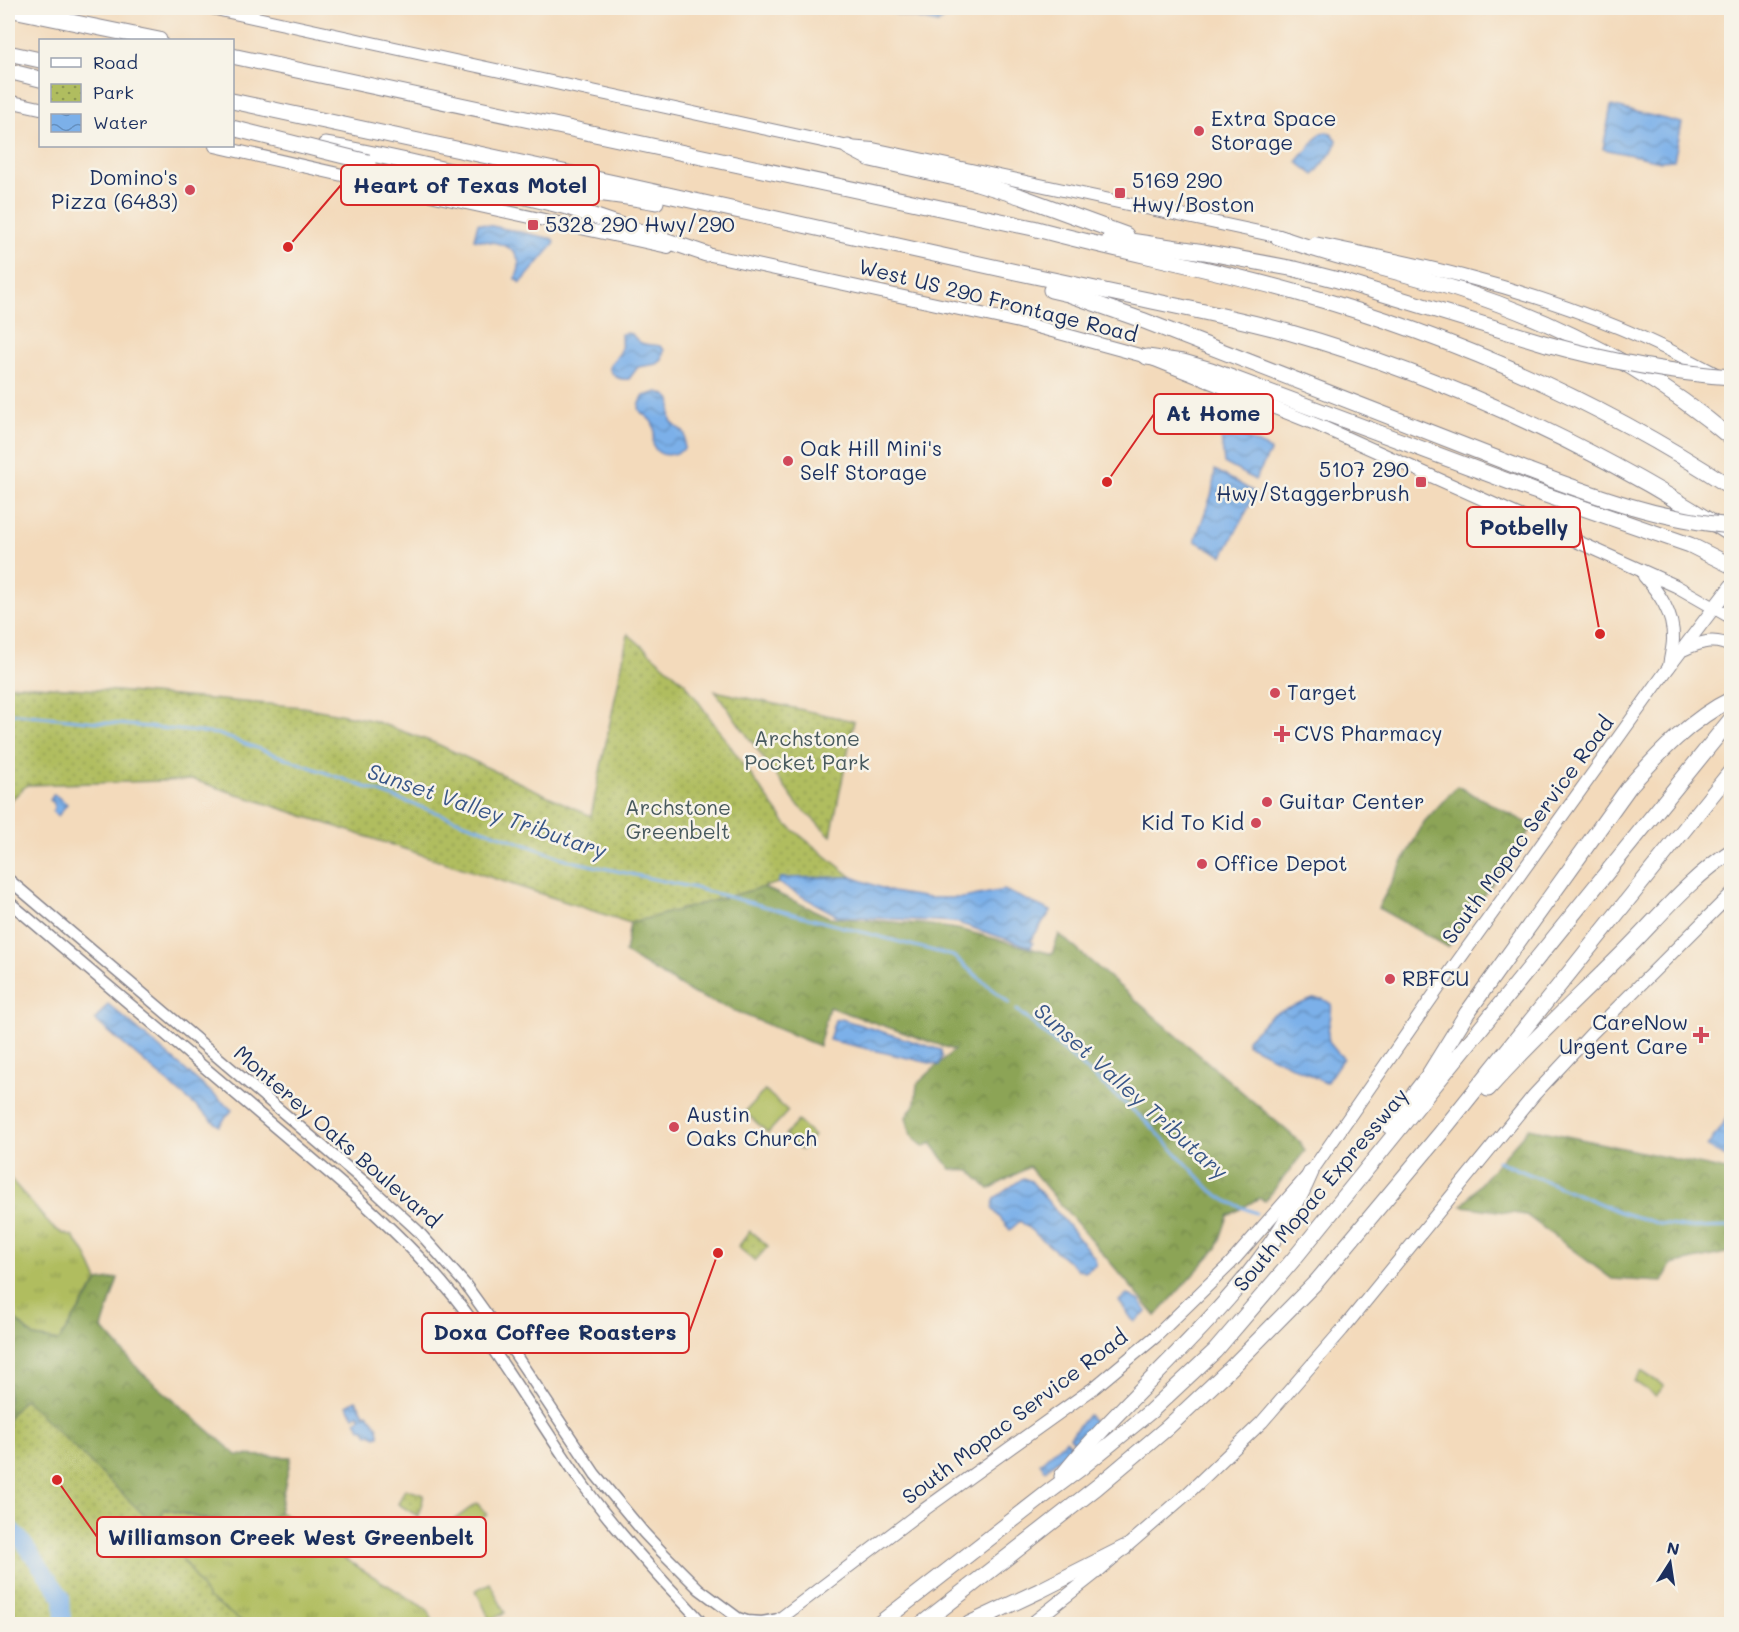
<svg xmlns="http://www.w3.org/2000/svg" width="1739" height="1632" font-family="Mali,sans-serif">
	<defs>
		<pattern id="grass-tufts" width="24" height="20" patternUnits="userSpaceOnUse" patternTransform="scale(1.5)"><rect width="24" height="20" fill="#b0bd5f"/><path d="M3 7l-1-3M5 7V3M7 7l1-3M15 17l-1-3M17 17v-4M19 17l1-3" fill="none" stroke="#8e9a52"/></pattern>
		<pattern id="forest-crowns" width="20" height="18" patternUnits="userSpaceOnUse" patternTransform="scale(1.5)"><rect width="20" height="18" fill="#8ca456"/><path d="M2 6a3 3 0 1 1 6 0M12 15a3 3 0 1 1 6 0" fill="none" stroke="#72864a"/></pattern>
		<pattern id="park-dots" width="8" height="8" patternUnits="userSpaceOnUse" patternTransform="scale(1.5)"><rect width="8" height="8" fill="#b0bd5f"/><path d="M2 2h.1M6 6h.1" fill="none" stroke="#8e9a52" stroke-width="1.8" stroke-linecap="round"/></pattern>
		<pattern id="water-waves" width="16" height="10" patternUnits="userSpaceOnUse" patternTransform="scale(1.5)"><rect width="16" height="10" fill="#7cb0e9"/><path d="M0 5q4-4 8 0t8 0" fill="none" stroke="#6590c0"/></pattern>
	</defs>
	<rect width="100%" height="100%" fill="#f7f3e8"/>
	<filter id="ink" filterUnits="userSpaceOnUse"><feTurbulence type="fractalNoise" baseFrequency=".0167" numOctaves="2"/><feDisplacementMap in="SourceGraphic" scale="12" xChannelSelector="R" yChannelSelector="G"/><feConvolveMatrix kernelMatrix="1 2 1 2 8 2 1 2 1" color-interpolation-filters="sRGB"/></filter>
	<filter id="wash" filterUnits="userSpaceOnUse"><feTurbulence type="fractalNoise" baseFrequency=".008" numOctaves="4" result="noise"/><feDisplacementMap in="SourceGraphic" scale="24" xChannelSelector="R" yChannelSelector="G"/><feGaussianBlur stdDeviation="1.35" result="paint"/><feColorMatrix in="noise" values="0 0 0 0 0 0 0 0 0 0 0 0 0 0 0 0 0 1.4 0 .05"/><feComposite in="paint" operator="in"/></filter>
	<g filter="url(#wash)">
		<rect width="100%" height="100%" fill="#f3dabb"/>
		<!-- grass -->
		<g fill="url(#grass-tufts)" stroke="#66765e" stroke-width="1.5">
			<polygon points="8,1176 52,1227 62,1233 73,1237 85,1252 98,1281 59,1341 34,1337 8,1313"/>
			<polygon points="163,1509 225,1524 270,1519 279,1512 301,1521 314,1540 428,1610 434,1624 223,1624 158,1531"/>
		</g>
		<!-- forest -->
		<g fill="url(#forest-crowns)" stroke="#546a5a" stroke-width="1.5">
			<polygon points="1457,786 1533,826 1448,947 1378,908 1424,822"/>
			<polygon points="763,887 829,917 930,925 962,930 1052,954 1059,934 1300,1142 1305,1151 1265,1201 1259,1198 1228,1216 1217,1248 1156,1316 1029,1167 989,1189 970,1171 951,1169 931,1143 924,1147 911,1135 906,1117 915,1104 917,1084 954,1050 829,1007 819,1046 694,994 625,953 630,923"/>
			<polygon points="1529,1128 1731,1171 1731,1252 1671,1265 1662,1282 1612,1279 1526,1215 1462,1206 1484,1179"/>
			<polygon points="118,1278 102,1328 141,1372 237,1455 291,1457 279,1512 270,1519 225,1524 164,1509 158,1531 8,1467 8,1313 34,1337 59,1341 98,1281"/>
		</g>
		<!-- park -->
		<g fill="url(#park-dots)" stroke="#66765e" stroke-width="1.5">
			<polygon points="628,634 685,683 786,824 852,877 780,878 778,883 630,923 194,780 27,785 8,803 8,686 19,685 116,691 303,707 371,720 435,743 591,816"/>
			<polygon points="715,691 854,721 831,836 796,803"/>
			<polygon points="750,1231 768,1246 755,1261 738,1247"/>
			<polygon points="24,1399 171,1541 208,1598 246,1624 8,1624 8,1418"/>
			<polygon points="405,1489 424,1495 418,1516 398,1504"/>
		</g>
		<!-- pitch -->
		<g fill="#b0bd5f" stroke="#66765e" stroke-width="1.5">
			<polygon points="765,1090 788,1111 768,1133 745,1112"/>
			<polygon points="798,1121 814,1136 801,1150 785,1135"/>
			<polygon points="1641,1371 1664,1386 1656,1396 1634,1381"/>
			<polygon points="477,1503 487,1515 461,1535 451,1522"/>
			<polygon points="490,1583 505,1613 490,1620 476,1590"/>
		</g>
		<!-- water -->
		<g fill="url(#water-waves)" stroke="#4c70a4" stroke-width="1.5">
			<path d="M888,8H949C948,14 945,20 938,23L893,13Z"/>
			<polygon points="1611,106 1682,123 1674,160 1660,161 1603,149"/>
			<polygon points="1326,132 1331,133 1337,140 1335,148 1314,175 1297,162 1321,133"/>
			<path d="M478,223L553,239L555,243L521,283L515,278C519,272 520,266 518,259C513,242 488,242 474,239Z"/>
			<path d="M626,333L632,334C642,348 646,343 660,346L664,350L662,360L657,364L638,367L629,379C618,380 614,377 609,368C612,359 619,357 621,350C622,346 621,339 621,334Z"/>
			<path d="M658,392C681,400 667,405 671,420C673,426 681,429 685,434L684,449C676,455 660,459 654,447C651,440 656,434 654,427C651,412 630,417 644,396Z"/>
			<polygon points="1220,426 1271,450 1255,480 1224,463"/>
			<polygon points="1215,470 1256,493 1223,556 1195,541 1212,493"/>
			<polygon points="54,794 67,804 58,816 52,811 54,809 54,803 50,800"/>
			<polygon points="852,877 892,892 929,898 963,898 1004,890 1051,911 1030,941 1033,943 1031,947 955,922 838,916 778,883 780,878"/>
			<path d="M1313,999H1323L1331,1004C1334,1017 1324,1031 1330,1043C1333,1048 1339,1054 1343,1058L1326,1083L1247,1044V1039L1273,1014Z"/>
			<polygon points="108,1004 232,1110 219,1126 95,1020"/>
			<polygon points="841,1019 941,1050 942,1056 939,1065 829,1040 835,1020"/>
			<polygon points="1731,1112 1731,1160 1707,1147"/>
			<polygon points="1023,1178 1031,1181 1095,1258 1096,1265 1085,1272 1079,1270 1020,1221 1010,1230 992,1208 995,1198"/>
			<polygon points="1127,1294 1140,1301 1147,1312 1134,1322 1119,1301"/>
			<path d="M356,1400L365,1415L368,1413L371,1418H372C376,1423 380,1429 379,1436L376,1437L370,1434L368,1435L364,1428L362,1429L356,1421L361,1417L359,1414L354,1416L347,1405Z"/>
			<polygon points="1088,1415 1096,1424 1076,1444 1070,1437"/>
			<polygon points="1066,1440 1073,1447 1045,1470 1040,1463"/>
		</g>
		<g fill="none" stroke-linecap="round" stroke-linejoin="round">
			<!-- stream -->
			<g stroke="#7cb0e9" stroke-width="3">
				<polyline points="8,713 218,734 571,861 695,888 953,956 1009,1003"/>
				<polyline points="1017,1010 1150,1125 1212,1191 1227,1201 1256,1213"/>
				<polyline points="1498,1161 1620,1212 1660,1224 1692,1228 1732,1227"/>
			</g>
			<!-- river -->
			<polyline stroke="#7cb0e9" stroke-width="16" points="8,1526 20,1538 62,1597 63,1624"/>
		</g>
	</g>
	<g filter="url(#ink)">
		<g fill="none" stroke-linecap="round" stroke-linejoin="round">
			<!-- minor casing -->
			<g stroke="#87848c" stroke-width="13">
				<g id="minor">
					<polyline points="8,879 367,1184 418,1231 465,1284 509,1345 595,1474 644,1533 662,1552 699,1589 738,1618 747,1621 762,1622 779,1619"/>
					<path d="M8,901L335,1178C378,1215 419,1253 455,1298C502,1357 540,1424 584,1486C609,1521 637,1552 666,1584C678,1597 691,1610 703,1624"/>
				</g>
			</g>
			<!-- major casing -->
			<g stroke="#87848c" stroke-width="14">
				<g id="major">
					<polyline points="211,8 827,142 848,147 873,149 1286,238"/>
					<polyline points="8,101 40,108"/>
					<polyline points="215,146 439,197 668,247"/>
					<path d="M1315,243C1367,254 1419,264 1470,278C1555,300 1639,332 1716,374"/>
					<polyline points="697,252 1019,322 1147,357 1320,426 1676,586 1732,618"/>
					<path d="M1644,576C1659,593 1674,614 1673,639C1673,648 1670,657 1669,667"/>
					<path d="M1685,649C1701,642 1715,637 1732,647"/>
					<polyline points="773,1624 918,1514 1095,1387 1155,1337 1230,1264 1311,1172 1440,986 1669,667 1732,584"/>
					<polyline points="1031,1624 1097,1572 1188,1493 1262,1422 1342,1330 1534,1095 1593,1032 1732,893"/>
				</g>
			</g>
			<!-- highway casing -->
			<g stroke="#87848c" stroke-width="17">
				<g id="highway">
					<polyline points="8,9 159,40"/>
					<polyline points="8,53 40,60"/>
					<path d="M232,56L1033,228C1121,252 1211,268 1298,293C1451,336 1598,400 1732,488"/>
					<polyline points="8,71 40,79"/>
					<path d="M232,101C467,151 700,201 934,254C996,268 1057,281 1119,294C1176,306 1233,317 1288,332C1445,377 1594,446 1732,535"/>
					<path d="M325,145C386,155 445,171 505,182C555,190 606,192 656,202"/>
					<polyline points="848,147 871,159 977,183 1022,197 1126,235"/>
					<polyline points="488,188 567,207 706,254"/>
					<path d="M1278,237C1338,259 1401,271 1462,291C1560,323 1653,372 1732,439"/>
					<polyline points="1110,238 1204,252 1295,269 1338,280 1547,344"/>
					<polyline points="1051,290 1068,294 1142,320 1529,471"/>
					<polyline points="1147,357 1183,362 1211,370 1534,491 1690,545 1732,566"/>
					<path d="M1488,1089C1531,1041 1579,997 1624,952C1659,917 1690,878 1732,851"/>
					<path d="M1389,1126L1428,1076L1467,1013L1629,787C1657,755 1692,718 1732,699"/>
					<path d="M1062,1476C1144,1374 1258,1296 1311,1172"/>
					<polyline points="879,1624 1050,1491 1081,1468 1151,1411 1215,1351 1293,1260 1732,718"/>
					<polyline points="922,1624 1097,1487 1167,1428 1232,1367 1317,1281 1440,1134 1732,770"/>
					<polyline points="969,1624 1039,1591 1124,1548"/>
				</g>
			</g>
			<!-- minor -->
			<use href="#minor" stroke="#fff" stroke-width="10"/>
			<!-- major -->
			<use href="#major" stroke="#fff" stroke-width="12"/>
			<!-- highway -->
			<use href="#highway" stroke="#fff" stroke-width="15"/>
			<!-- highway-bridge casing -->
			<g stroke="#87848c" stroke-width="17" stroke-linecap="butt">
				<g id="highway-bridge">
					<polyline points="232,128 368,162"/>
					<path d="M1547,344C1608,361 1668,373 1732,377"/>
					<path d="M1529,471C1595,496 1661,520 1732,526"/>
				</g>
			</g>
			<!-- highway-bridge -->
			<use href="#highway-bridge" stroke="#fff" stroke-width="15"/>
		</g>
	</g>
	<!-- markers -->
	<g fill="#d1495b" stroke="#f7f3e8" stroke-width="2">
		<circle cx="1199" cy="131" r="6"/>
		<circle cx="190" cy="190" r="6"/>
		<rect x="1114" y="187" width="12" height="12" rx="3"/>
		<rect x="527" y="219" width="12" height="12" rx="3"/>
		<circle cx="788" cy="461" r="6"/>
		<rect x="1415" y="476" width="12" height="12" rx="3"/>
		<circle cx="1275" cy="693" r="6"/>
		<path d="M1279 725h6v6h6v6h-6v6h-6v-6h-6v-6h6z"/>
		<circle cx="1267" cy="802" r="6"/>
		<circle cx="1256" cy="823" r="6"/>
		<circle cx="1202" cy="864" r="6"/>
		<circle cx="1390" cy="979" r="6"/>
		<path d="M1698 1026h6v6h6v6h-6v6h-6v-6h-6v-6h6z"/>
		<circle cx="674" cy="1127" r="6"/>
	</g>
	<g text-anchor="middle" stroke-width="5" stroke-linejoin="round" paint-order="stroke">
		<!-- poi labels -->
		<g font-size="21" fill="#1b2f5e" stroke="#f7f3e8" text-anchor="start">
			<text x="1211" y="126">Extra Space<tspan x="1211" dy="24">Storage</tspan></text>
			<text x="178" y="185" text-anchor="end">Domino's<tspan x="178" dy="24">Pizza (6483)</tspan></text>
			<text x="1132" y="188">5169 290<tspan x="1132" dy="24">Hwy/Boston</tspan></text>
			<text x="545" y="232">5328 290 Hwy/290</text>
			<text x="800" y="456">Oak Hill Mini's<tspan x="800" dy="24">Self Storage</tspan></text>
			<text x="1409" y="477" text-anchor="end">5107 290<tspan x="1409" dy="24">Hwy/Staggerbrush</tspan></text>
			<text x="1287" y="700">Target</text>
			<text x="1294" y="741">CVS Pharmacy</text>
			<text x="1279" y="809">Guitar Center</text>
			<text x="1244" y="830" text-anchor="end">Kid To Kid</text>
			<text x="1214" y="871">Office Depot</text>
			<text x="1402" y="986">RBFCU</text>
			<text x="1688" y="1030" text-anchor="end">CareNow<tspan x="1688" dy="24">Urgent Care</tspan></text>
			<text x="686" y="1122">Austin<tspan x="686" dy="24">Oaks Church</tspan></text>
		</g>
		<!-- street labels -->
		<g font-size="21" fill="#1b2f5e" stroke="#f7f3e8">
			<text transform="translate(998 301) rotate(14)" y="7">West US 290 Frontage Road</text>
			<text transform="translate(1528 830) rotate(-54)" y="7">South Mopac Service Road</text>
			<text transform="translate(337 1137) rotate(41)" y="7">Monterey Oaks Boulevard</text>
			<text transform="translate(1321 1190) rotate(-50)" y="7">South Mopac Expressway</text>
			<text transform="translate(1015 1417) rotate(-37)" y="7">South Mopac Service Road</text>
		</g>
		<!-- park labels -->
		<g font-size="21" fill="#485a5e" stroke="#f7f3e8">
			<text x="807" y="746">Archstone<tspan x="807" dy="24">Pocket Park</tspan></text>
			<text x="678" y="815">Archstone<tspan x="678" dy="24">Greenbelt</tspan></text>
		</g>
		<!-- water labels -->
		<g font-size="22" font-style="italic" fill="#385688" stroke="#f7f3e8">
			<text transform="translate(487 811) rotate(19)" y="8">Sunset Valley Tributary</text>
			<text transform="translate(1131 1091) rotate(42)" y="8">Sunset Valley Tributary</text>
		</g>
	</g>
	<!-- callouts -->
	<path fill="none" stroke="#d62828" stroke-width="2" d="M288 247L341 185M1107 482L1154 414M1600 634L1580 527M718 1253L689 1333M57 1480L97 1537"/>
	<g fill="#d62828" stroke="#f7f3e8" stroke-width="2">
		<circle cx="288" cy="247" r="6"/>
		<circle cx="1107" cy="482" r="6"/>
		<circle cx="1600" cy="634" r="6"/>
		<circle cx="718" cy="1253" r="6"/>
		<circle cx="57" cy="1480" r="6"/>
	</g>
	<g fill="#f7f3e8" stroke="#d62828" stroke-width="2">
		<rect x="341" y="165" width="258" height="40" rx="6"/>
		<rect x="1154" y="394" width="119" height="40" rx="6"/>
		<rect x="1467" y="507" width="113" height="40" rx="6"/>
		<rect x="422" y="1313" width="267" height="40" rx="6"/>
		<rect x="97" y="1517" width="389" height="40" rx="6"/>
	</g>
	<g font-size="22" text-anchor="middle" font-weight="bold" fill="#1b2f5e">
		<text x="470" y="193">Heart of Texas Motel</text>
		<text x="1213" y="421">At Home</text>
		<text x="1524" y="535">Potbelly</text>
		<text x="555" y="1340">Doxa Coffee Roasters</text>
		<text x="291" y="1545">Williamson Creek West Greenbelt</text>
	</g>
	<!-- margin -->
	<rect width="1739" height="1632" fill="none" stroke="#f7f3e8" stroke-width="30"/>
	<!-- legend -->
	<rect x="39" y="39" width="195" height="108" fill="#f7f3e8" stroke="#9fa5b1" stroke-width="1.5"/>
	<rect x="51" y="58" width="30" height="9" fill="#ffffff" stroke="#9fa5b1" stroke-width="1.5"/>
	<text x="93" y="69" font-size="18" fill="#1b2f5e">Road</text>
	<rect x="51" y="84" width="30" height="18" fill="url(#park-dots)" stroke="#9fa5b1" stroke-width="1.5"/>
	<text x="93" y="99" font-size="18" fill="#1b2f5e">Park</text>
	<rect x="51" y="114" width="30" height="18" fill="url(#water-waves)" stroke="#9fa5b1" stroke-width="1.5"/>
	<text x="93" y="129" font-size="18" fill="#1b2f5e">Water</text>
	<!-- north arrow -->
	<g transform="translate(1670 1563) rotate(12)" stroke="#f7f3e8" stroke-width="4.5" paint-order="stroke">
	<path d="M0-4.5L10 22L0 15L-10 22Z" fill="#1b2f5e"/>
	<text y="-9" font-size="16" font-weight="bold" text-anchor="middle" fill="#1b2f5e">N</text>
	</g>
</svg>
